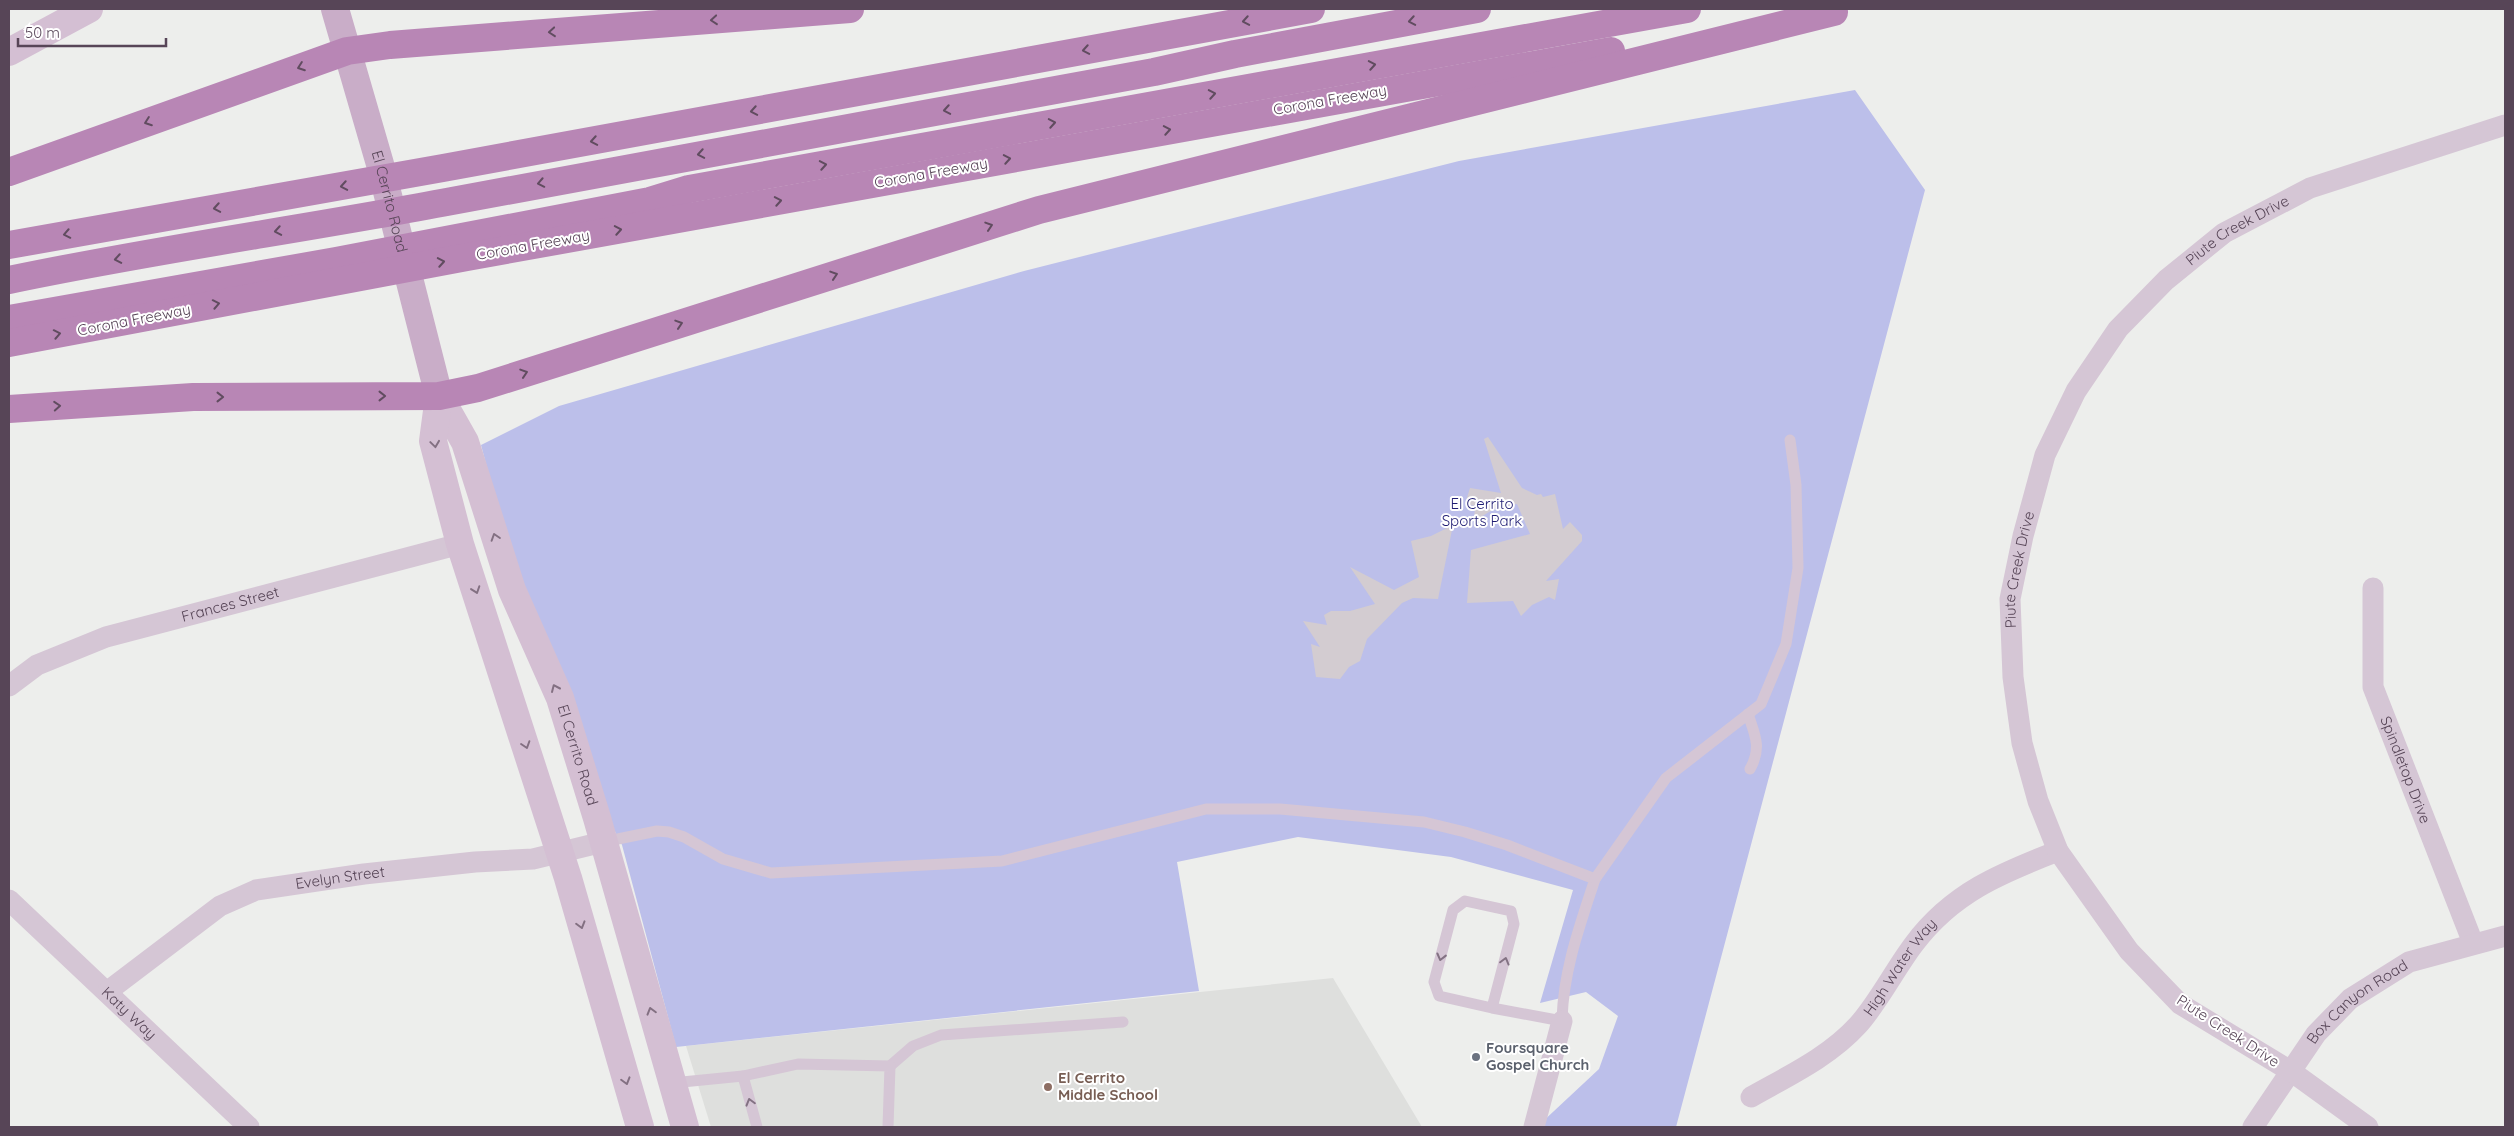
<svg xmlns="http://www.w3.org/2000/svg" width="2514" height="1136" font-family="Quicksand,sans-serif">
	<rect width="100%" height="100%" fill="#edeeec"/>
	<!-- education -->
	<polygon fill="#dedfdd" points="1333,978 1422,1127 711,1127 686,1046"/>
	<!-- green -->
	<polygon fill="#bcbfea" points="1855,90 1925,190 1676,1127 1551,1127 1539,1125 1599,1069 1618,1016 1586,992 1540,1003 1573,890 1451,857 1298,837 1177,862 1199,991 676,1047 622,845 551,709 481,445 559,406 1024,271 1459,161"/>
	<!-- building -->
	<g fill="#d3ccd1">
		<polygon points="1488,437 1522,488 1537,495 1541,494 1543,497 1555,494 1563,529 1570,522 1582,535 1582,541 1546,581 1559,579 1555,600 1549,597 1532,605 1521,616 1513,601 1467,603 1471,550 1530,534 1517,504 1504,506 1504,503 1474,521 1475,506 1465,504 1470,488 1501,493 1484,439"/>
		<polygon points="1453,525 1438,599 1413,598 1402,603 1367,639 1360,661 1349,667 1340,679 1316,677 1311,644 1320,647 1303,621 1327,625 1324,615 1331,611 1350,611 1375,604 1350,567 1394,590 1419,577 1411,541 1431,536"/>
	</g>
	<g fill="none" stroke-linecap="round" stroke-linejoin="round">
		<!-- service -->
		<g stroke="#d5c6d5" stroke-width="11">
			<path d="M1748,714C1755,735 1762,748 1750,769"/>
			<path d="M603,842L657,831L669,832L684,837L723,859L771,873L1002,861L1206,809H1280L1424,822L1465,832L1507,845L1595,879C1580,925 1563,971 1562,1021L1492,1008L1439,996L1434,982L1453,910L1465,901L1511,911L1514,924L1492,1008"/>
			<polyline points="1595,879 1666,778 1761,704 1786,644 1798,568 1796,485 1790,440"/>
			<polyline points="890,1066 913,1046 941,1035 1123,1022"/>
			<polyline points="743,1076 757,1127"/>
			<polyline points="672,1083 743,1076 798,1064 890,1066 888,1127"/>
		</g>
		<!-- minor -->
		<g stroke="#d5c6d5" stroke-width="21">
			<path id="s1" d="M2373,588V687L2473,943"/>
			<path id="s2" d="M9,686L37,665L106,637L460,544"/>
			<path id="s3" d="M9,900L249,1127"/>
			<path id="s4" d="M108,991L220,906L256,890L364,874L475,862L533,859L603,842"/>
			<path id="s5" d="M1751,1097C1788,1076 1829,1057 1858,1025C1878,1003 1895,969 1914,944C1952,893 2001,873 2058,851"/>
			<polyline points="1534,1127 1562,1021"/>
			<path id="s6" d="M2253,1127L2316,1034L2350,999L2409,962L2505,936"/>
			<path id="s7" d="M2368,1127L2292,1072L2180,1004L2129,951L2058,851L2038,801L2022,743L2013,677L2010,599L2023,536L2045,455L2076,391L2118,329L2166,280L2224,233L2310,188L2505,125"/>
		</g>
		<!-- secondary -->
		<g stroke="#d4bfd3" stroke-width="28">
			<polyline points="9,52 89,9"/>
			<path id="s8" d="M439,396L465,442L512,590L560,698L597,818L685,1127"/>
			<polyline points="439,396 433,441 460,544 568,878 640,1127"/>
		</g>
		<!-- primary -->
		<path stroke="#c9adc8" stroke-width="28" id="s9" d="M335,9L380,164L439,396"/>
		<!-- motorway -->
		<g stroke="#b886b5" stroke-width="28">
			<polyline points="9,172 347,51 390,45 850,9"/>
			<polyline points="9,245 443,168 1311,9"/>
			<path d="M9,280C156,249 305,229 452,201C686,157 920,115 1154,72L1235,54L1477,9"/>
			<polyline points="9,319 336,261 650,201 689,189 1687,9"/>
			<polyline points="9,343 467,257 1611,51"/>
			<polyline points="9,409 193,397 439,396 478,388 1039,210 1834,12"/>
		</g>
	</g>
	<!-- one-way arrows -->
	<defs><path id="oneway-chevron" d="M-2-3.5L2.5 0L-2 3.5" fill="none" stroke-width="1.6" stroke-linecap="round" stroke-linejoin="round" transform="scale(1.25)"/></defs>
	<g stroke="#614c60">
		<use href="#oneway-chevron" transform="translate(714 20) rotate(175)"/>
		<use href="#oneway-chevron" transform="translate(1246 21) rotate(170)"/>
		<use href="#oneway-chevron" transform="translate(1412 21) rotate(170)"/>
		<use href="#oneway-chevron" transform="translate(552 32) rotate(175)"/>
		<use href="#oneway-chevron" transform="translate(1086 50) rotate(170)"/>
		<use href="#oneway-chevron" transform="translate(1372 65) rotate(-10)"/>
		<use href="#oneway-chevron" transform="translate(301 67) rotate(160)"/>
		<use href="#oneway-chevron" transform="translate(1212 94) rotate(-10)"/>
		<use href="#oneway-chevron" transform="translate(947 110) rotate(170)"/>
		<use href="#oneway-chevron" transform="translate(754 111) rotate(170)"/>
		<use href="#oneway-chevron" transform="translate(148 122) rotate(160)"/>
		<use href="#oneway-chevron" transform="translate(1052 123) rotate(-10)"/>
		<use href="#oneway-chevron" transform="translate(1167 130) rotate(-10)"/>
		<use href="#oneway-chevron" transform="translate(594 141) rotate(170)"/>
		<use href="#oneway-chevron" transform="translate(701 154) rotate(170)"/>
		<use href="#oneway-chevron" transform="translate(1007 159) rotate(-10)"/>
		<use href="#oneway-chevron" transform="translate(823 165) rotate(-10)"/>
		<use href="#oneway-chevron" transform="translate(541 183) rotate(169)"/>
		<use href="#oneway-chevron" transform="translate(344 186) rotate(170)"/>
		<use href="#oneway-chevron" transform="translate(778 201) rotate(-10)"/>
		<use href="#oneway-chevron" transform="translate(217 208) rotate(170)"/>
		<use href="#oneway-chevron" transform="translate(989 226) rotate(-18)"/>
		<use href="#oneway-chevron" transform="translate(618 230) rotate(-10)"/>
		<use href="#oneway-chevron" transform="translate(278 231) rotate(170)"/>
		<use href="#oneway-chevron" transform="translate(67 234) rotate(169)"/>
		<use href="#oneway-chevron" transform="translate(118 259) rotate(170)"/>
		<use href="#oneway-chevron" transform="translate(441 262) rotate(-10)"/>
		<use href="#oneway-chevron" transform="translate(834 275) rotate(-18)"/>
		<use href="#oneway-chevron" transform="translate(216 304) rotate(-11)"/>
		<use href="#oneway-chevron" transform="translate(679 324) rotate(-18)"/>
		<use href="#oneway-chevron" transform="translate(57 334) rotate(-11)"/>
		<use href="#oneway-chevron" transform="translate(524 373) rotate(-18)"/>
		<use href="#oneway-chevron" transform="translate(382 396)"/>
		<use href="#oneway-chevron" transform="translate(220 397)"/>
		<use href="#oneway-chevron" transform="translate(57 406) rotate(-4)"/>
	</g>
	<g stroke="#837082">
		<use href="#oneway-chevron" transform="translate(435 444) rotate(82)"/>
		<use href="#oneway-chevron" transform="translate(495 537) rotate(-108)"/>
		<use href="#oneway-chevron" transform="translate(476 590) rotate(71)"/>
		<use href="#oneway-chevron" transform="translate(555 688) rotate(-114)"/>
		<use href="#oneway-chevron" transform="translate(526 745) rotate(72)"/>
		<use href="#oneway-chevron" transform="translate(581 925) rotate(74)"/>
		<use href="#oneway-chevron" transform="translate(651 1011) rotate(-106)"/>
		<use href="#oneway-chevron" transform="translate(626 1081) rotate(74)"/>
	</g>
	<g stroke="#837283">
		<use href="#oneway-chevron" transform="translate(1441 957) rotate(104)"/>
		<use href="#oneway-chevron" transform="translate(1505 961) rotate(-75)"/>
		<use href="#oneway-chevron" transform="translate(750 1102) rotate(-106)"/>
	</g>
	<!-- markers -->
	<circle fill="#6b7280" stroke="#fff" stroke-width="2" cx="1476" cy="1057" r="5"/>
	<circle fill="#8d6e63" stroke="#fff" stroke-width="2" cx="1048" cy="1087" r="5"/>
	<g text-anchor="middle" stroke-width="4" stroke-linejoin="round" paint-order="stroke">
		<!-- street labels -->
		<g font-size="15" fill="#574557" stroke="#fff">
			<text transform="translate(1330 100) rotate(-10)" y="5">Corona Freeway</text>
			<text transform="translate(931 173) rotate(-10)" y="5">Corona Freeway</text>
			<text dy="5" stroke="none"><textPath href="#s9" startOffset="200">El Cerrito Road</textPath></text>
			<text dy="5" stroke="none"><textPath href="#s7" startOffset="1130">Piute Creek Drive</textPath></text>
			<text transform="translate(533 245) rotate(-10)" y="5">Corona Freeway</text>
			<text transform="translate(134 320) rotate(-11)" y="5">Corona Freeway</text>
			<text dy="5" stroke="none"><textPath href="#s7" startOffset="710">Piute Creek Drive</textPath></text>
			<text dy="5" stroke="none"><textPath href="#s2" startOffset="238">Frances Street</textPath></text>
			<text dy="5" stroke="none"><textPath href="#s8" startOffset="386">El Cerrito Road</textPath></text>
			<text dy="5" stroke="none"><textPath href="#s1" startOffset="188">Spindletop Drive</textPath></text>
			<text dy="5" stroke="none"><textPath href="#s4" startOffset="265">Evelyn Street</textPath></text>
			<text dy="5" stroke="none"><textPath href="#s5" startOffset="201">High Water Way</textPath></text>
			<text dy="5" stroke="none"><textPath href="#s6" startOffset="165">Box Canyon Road</textPath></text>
			<text dy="5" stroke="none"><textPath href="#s3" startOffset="165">Katy Way</textPath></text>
			<text transform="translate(2228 1031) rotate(33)" y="5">Piute Creek Drive</text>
		</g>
		<!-- park labels -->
		<g font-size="15" fill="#1f1c73" stroke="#fff">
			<text x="1482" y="509">El Cerrito<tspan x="1482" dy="17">Sports Park</tspan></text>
		</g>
		<!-- worship labels -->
		<g font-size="15" font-weight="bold" fill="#5b616d" stroke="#fff" text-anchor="start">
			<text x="1486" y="1053">Foursquare<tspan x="1486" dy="17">Gospel Church</tspan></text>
		</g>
		<!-- education labels -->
		<g font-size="15" font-weight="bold" fill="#785e54" stroke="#fff" text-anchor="start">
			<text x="1058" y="1083">El Cerrito<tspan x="1058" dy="17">Middle School</tspan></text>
		</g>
	</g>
	<!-- border -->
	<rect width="2514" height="1136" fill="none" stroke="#574557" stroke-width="20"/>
	<!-- scale -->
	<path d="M18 38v8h148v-8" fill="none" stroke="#574557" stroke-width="2.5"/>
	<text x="25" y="38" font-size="15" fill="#574557" stroke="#ffffff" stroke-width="4" paint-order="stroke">50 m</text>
</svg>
